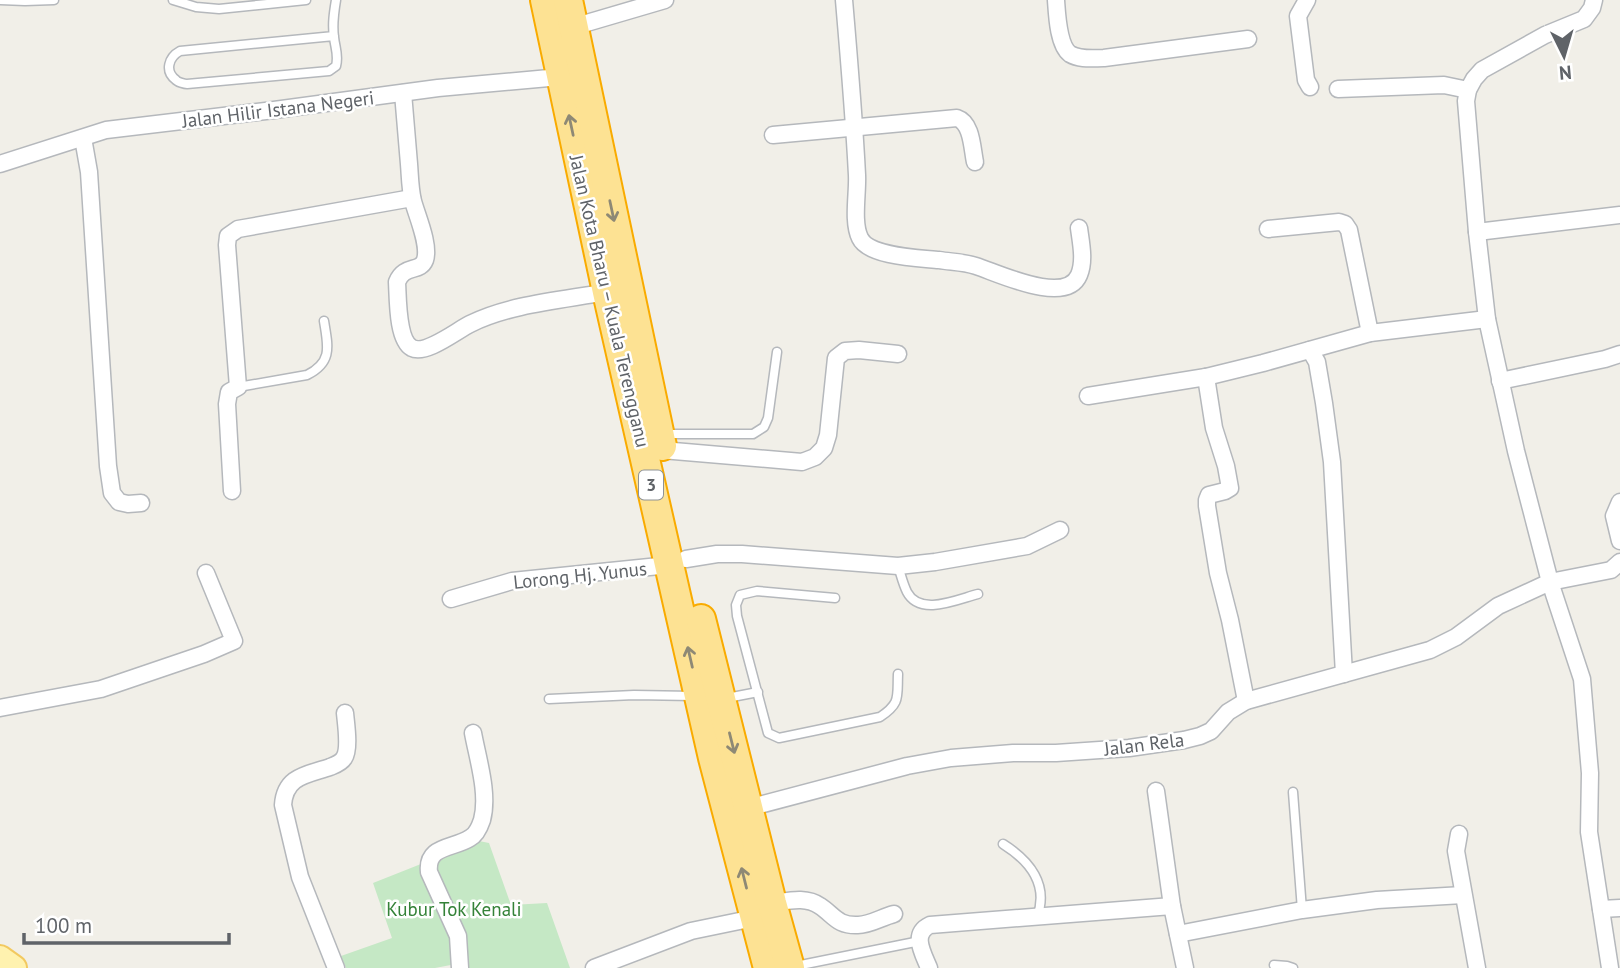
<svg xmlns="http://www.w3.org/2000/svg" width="1620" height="968" font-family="'PT Sans',sans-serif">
	<rect width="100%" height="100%" fill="#f1efe8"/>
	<!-- green -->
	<polygon fill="#c5e8c5" points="479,841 489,843 511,905 547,903 570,968 458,968 456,964 435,968 346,968 341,956 392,938 373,883"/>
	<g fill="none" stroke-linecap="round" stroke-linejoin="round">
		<!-- lane casing -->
		<g stroke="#b5b8bc" stroke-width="11">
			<g id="lane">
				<polyline points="0,0 25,1 54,0"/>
				<polyline points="173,0 196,7 219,9 306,0"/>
				<path d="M334,36L180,51C169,57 164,71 176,80C177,82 185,84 187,84L329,71L336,66C339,55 335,48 334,37C332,24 334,12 336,0"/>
				<path d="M238,387L307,375C333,362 328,346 324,321"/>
				<polyline points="664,434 753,434 764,427 768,418 777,352"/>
				<path d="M898,566C901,575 903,584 907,592C920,617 958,599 978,594"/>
				<path d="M835,598L757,591L740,595L736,605L737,616L768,733L779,738L880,717C901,703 897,697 898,674"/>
				<polyline points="727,698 758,692"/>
				<polyline points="549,699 634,695 693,696"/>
				<polyline points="1293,792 1302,910"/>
				<path d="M1003,844C1030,861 1049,885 1037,917"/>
				<polyline points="1274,965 1287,966 1293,968"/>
				<polyline points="796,966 920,941"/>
			</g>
		</g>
		<!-- street casing -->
		<g stroke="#b5b8bc" stroke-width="19">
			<g id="street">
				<path d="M844,0C849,58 854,116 857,175C858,193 852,222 860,238C869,257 920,258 939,260C951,262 964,262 976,266C998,273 1066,306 1079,275C1085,261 1081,243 1079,228"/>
				<path d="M1056,0C1057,14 1058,45 1070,54C1080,60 1093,58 1104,58L1248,39"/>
				<polyline points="1307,0 1298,16 1306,80 1310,87"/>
				<polyline points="1594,0 1592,8 1584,19 1545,35 1482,70 1474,79 1468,90 1466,101 1477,232 1487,319 1516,451 1550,582 1582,679 1590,773 1589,832 1610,968"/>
				<polyline points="573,27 665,0"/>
				<polyline points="1338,89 1444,85 1468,90"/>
				<path d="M403,93C405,116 407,140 409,164C410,176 410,189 413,201C417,216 430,245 425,260C420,273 404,264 397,282C398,298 397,340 412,348C426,355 456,331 470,324C510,304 563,300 607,292"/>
				<path d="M773,135L957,118C972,123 972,148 975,162"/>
				<polyline points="83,138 89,172 108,466 112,493 119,502 128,504 141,503"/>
				<polyline points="0,164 106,130 274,110 438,88 560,77"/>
				<polyline points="1268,229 1339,222 1345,224 1349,230 1370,333"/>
				<polyline points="1477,232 1620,215"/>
				<polyline points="1310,350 1317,362 1324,403 1332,462 1344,674"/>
				<polyline points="1206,377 1214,428 1226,466 1230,488 1225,491 1209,495 1207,500 1207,506 1218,573 1230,620 1246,701"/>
				<polyline points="1500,381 1605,359 1620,354"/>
				<polyline points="1088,396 1206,377 1263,363 1370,333 1487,319"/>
				<polyline points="662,450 802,462 815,457 824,448 828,435 836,358 845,351 859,350 898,354"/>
				<polyline points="232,491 227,404 229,392 238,387 227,245 228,236 238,229 412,198"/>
				<polyline points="1620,502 1614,516 1620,541"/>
				<polyline points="686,559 717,554 742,554 898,566 935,562 1027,546 1060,530"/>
				<polyline points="451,599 512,581 669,565"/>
				<polyline points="0,708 101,689 204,654 234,641 206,573"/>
				<polyline points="1156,791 1172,906 1185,968"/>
				<polyline points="748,808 907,766 951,758 1013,753 1056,753 1129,748 1184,740 1200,736 1211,731 1228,712 1246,701 1430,650 1456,637 1498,606 1550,582 1611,570 1620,562"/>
				<polyline points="1459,834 1456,851 1477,968"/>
				<path d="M772,903C788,901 806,896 820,906C834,915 837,926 858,925C870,925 882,917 894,914"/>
				<polyline points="1601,909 1620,908"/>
				<polyline points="1178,934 1302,910 1377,900 1463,895"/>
				<path d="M336,968L300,877L283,805C285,776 306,775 330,767C335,765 341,763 344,758C350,749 346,724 345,713"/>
				<path d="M460,968L458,936L429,872C426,845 453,849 470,838C476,835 480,826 482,820C489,794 478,760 473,733"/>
				<polyline points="594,968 691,931 754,918"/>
				<path d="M929,968C923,953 911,934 930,925L1172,906"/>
			</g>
		</g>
		<!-- primary casing -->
		<g stroke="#f2c960" stroke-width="28">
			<polyline id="primary" points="0,958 14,968"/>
		</g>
		<!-- highway casing -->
		<g stroke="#f9ab00" stroke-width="32">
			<g id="highway">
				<polyline points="545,0 607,292 713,758 768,968"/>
				<polyline points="568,0 662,446"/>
				<polyline points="701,619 772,903 790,968"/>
			</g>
		</g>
		<!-- lane -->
		<use href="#lane" stroke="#fff" stroke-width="8"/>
		<!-- street -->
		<use href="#street" stroke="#fff" stroke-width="16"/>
		<!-- primary -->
		<use href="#primary" stroke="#fff2af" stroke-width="24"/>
		<!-- highway -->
		<use href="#highway" stroke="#fde293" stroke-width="28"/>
	</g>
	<!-- one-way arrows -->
	<defs><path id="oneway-shaft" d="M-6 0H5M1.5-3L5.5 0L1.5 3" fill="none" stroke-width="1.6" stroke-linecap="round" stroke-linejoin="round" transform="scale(1.75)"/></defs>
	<g stroke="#8e8975">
		<use href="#oneway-shaft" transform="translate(571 125) rotate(-102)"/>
		<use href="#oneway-shaft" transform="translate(612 211) rotate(78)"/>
		<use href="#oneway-shaft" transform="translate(690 657) rotate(-103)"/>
		<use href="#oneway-shaft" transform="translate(732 743) rotate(76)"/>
		<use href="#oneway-shaft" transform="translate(744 878) rotate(-104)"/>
	</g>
	<g text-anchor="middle" stroke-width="5" stroke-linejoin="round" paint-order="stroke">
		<!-- shield labels -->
		<rect fill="#fff" stroke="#8f9295" stroke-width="2" x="639" y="470.5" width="24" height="29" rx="5"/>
		<g font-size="18" font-weight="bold" fill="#5f6368">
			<text x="651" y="491">3</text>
		</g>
		<!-- street labels -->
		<g font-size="19" fill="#5f6368" stroke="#fff">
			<text transform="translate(278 109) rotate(-7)" y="7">Jalan Hilir Istana Negeri</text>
			<text transform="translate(610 301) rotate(77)" y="7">Jalan Kota Bharu – Kuala Terengganu</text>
			<text transform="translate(580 575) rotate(-6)" y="7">Lorong Hj. Yunus</text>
			<text transform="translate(1144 744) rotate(-7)" y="7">Jalan Rela</text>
		</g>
		<!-- park labels -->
		<g font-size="19" fill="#348238" stroke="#fff">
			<text x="454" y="916">Kubur Tok Kenali</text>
		</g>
	</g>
	<!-- north arrow -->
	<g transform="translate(1564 56) rotate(175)" stroke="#ffffff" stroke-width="5" paint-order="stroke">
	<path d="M0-5L12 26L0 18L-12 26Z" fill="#5f6368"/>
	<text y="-10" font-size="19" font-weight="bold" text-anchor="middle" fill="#5f6368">N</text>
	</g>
	<!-- scale -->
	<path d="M24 933v10h205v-10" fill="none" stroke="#5f6368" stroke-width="3.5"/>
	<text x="35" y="933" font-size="21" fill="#5f6368" stroke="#ffffff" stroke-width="5" paint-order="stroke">100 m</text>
</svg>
